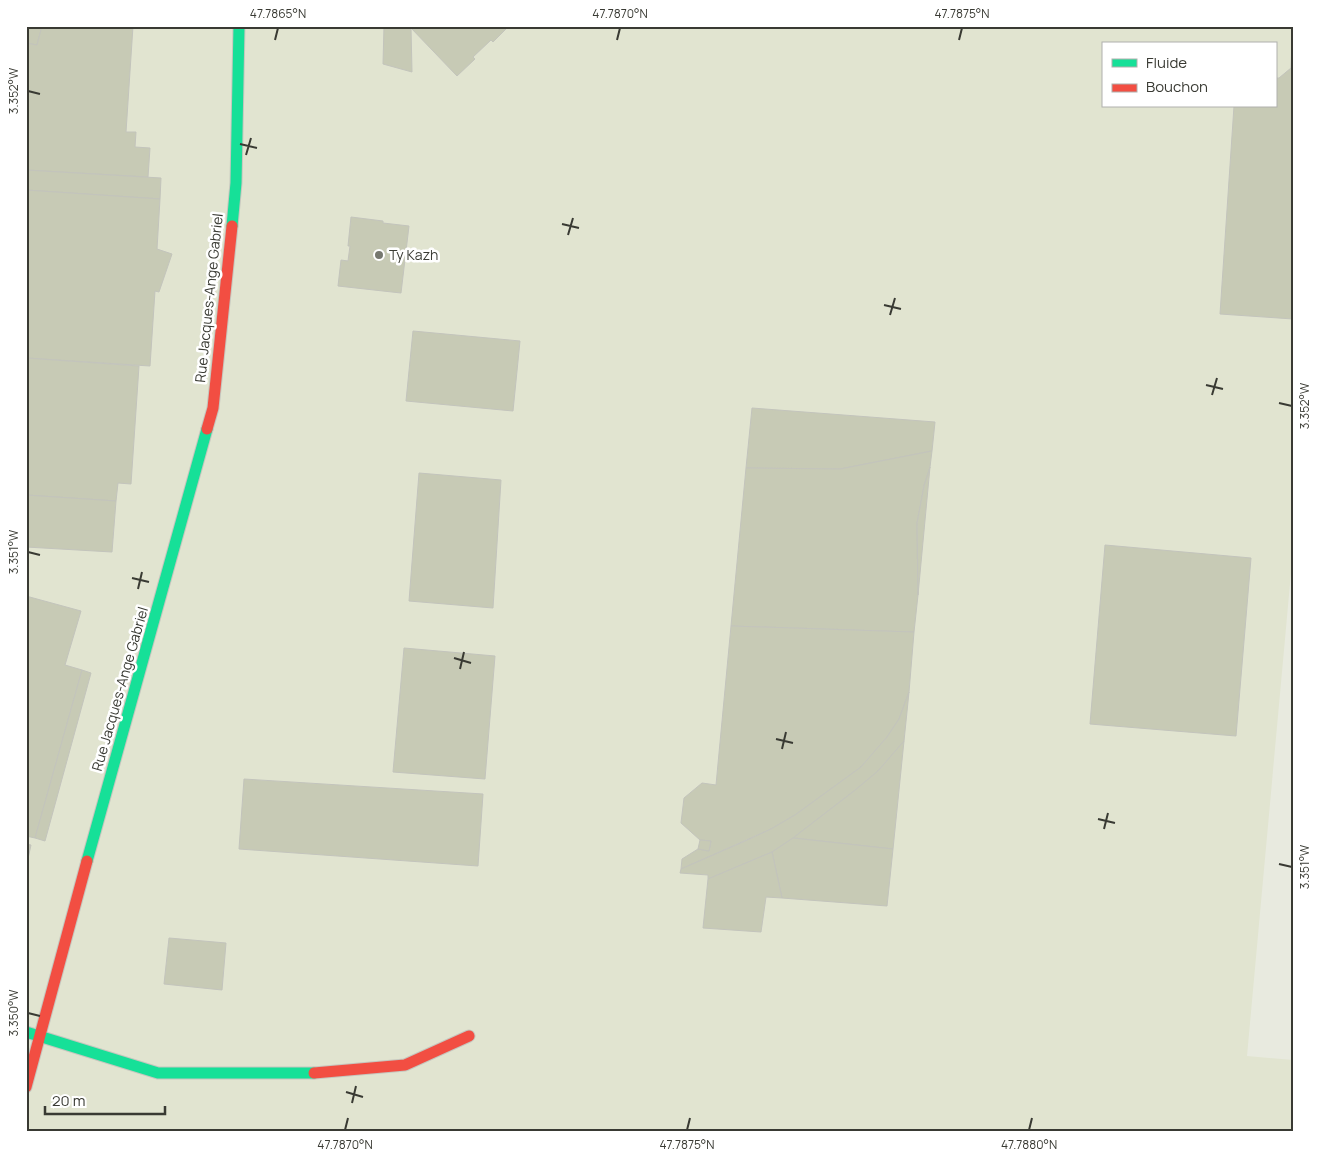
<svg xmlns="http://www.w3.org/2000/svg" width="1319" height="1158" font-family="Manrope,sans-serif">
	<rect width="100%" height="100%" fill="#e8eadf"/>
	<!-- built -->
	<path fill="#e1e4d0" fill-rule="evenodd" d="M26,26H1293V551L1247,1056L1293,1060V1132H26ZM1103,44H1275V106H1103Z"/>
	<!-- building -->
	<g fill="#c7cab5" stroke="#c3c4bc">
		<polygon points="26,26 42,26 37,45 26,43"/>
		<polygon points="42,26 133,26 126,132 136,132 135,147 150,148 148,177 26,170 26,43 37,45"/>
		<polygon points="384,26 509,26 493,42 491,40 473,57 475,59 457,76 411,28 412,72 383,64"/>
		<polygon points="1292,43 1293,319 1220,314 1234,106 1275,106 1275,78 1279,78 1291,68"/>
		<polygon points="26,170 161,178 160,199 26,190"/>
		<polygon points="26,190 160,199 157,249 172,254 159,292 155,291 150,366 26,358"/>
		<polygon points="351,217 383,221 383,223 409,226 401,293 338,286 341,260 348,261 350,246 348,246"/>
		<polygon points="413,331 520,341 513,411 406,401"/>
		<polygon points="26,358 139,366 131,484 118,483 116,501 26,495"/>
		<polygon points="752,408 935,422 932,451 840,469 746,468"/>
		<polygon points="932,451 930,467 924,486 917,523 918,595 914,632 731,626 746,468 840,469"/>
		<polygon points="930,467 918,595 917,523 924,486"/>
		<polygon points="419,473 501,480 493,608 409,601"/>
		<polygon points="26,495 116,501 112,552 26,547"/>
		<polygon points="1105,545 1251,558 1236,736 1090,724"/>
		<polygon points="26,596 81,611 65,665 82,670 35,838 26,836"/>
		<polygon points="731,626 914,632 909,692 899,719 887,737 861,767 795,815 771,829 681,869 682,859 698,849 709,851 711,841 700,840 681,823 684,798 702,783 716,785"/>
		<polygon points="404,648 495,656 485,779 393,772"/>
		<polygon points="82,670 91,673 45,841 35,838"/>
		<polygon points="909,692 904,741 878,771 854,791 793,838 772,852 708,879 708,875 680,873 681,869 743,842 771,829 795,815 861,767 887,737 899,719"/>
		<polygon points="904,741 893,849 793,838 854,791 878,771"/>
		<polygon points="244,779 483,794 478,866 239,849"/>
		<polygon points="793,838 893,849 887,906 782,898 772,852"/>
		<polygon points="700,840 711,841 709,851 698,849"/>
		<polygon points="26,844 31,845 27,863 26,862"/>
		<polygon points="772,852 782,898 766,897 761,932 703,928 708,879"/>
		<polygon points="169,938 226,943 222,990 164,984"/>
	</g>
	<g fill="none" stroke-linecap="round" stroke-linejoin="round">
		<!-- fast casing -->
		<g stroke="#c5c6be" stroke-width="13">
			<g id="fast">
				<polyline points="232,226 236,183 239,26"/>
				<polyline points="87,861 207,429"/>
				<polyline points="26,1032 158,1073 314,1073"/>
			</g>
		</g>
		<!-- jam casing -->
		<g stroke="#c5c6be" stroke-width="13">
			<g id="jam">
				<polyline points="207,429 213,408 232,226"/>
				<polyline points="314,1073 405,1065 469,1036"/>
				<polyline points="26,1087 87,861"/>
			</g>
		</g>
		<!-- fast -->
		<use href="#fast" stroke="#16e098" stroke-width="11"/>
		<!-- jam -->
		<use href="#jam" stroke="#f24e42" stroke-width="11"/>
	</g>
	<!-- ticks -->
	<path fill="none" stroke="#393a33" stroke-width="2" d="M275,40L278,28M617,40L620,28M959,40L962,28M28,91L40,94M240,144L257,148M246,155L251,138M562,224L579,228M568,235L573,218M884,305L901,309M890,315L895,298M1206,385L1223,389M1212,395L1217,378M1279,403L1292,406M28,552L40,555M132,578L149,582M138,589L142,572M454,658L471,663M460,669L464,652M776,739L793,743M782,749L786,732M1098,819L1115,823M1104,829L1108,813M1279,864L1292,867M28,1013L40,1016M346,1092L363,1097M352,1103L356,1086M345,1130L348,1118M687,1130L690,1118M1029,1130L1032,1118"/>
	<!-- markers -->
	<circle fill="#76786f" stroke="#fff" stroke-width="2" cx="379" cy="255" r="5"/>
	<g text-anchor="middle" stroke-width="5" stroke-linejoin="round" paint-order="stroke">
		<!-- poi labels -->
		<g font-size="14" fill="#393a33" stroke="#fff" text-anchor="start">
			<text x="389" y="260">Ty Kazh</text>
		</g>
		<!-- street labels -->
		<g font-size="14" fill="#393a33" stroke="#fff">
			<text transform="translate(209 298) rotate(-84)" y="5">Rue Jacques-Ange Gabriel</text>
			<text transform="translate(120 689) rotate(-74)" y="5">Rue Jacques-Ange Gabriel</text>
		</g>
	</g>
	<!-- border -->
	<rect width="1319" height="1158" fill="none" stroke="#ffffff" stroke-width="55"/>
	<!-- legend -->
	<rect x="1102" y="42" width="175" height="65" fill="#ffffff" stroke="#b0b0ad"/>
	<rect x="1112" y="59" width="25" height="8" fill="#16e098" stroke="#b0b0ad"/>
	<text x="1146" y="68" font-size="15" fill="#393a33">Fluide</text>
	<rect x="1112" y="84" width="25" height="8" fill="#f24e42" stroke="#b0b0ad"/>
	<text x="1146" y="92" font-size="15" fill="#393a33">Bouchon</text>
	<!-- scale -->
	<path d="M45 1106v8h120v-8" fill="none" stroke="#393a33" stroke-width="2.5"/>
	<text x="52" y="1106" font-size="15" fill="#393a33" stroke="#ffffff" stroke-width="4" paint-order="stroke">20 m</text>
	<rect x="28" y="28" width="1264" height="1102" fill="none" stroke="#393a33" stroke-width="2"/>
	<g font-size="12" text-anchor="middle" fill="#393a33">
		<text x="278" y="18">47.7865°N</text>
		<text x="620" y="18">47.7870°N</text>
		<text x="962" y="18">47.7875°N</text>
		<text transform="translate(14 91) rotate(-90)" y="4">3.352°W</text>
		<text transform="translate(1305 406) rotate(-90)" y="4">3.352°W</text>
		<text transform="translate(14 552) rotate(-90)" y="4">3.351°W</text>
		<text transform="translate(1305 867) rotate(-90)" y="4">3.351°W</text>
		<text transform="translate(14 1013) rotate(-90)" y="4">3.350°W</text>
		<text x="345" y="1149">47.7870°N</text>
		<text x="687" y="1149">47.7875°N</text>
		<text x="1029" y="1149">47.7880°N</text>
	</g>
</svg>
